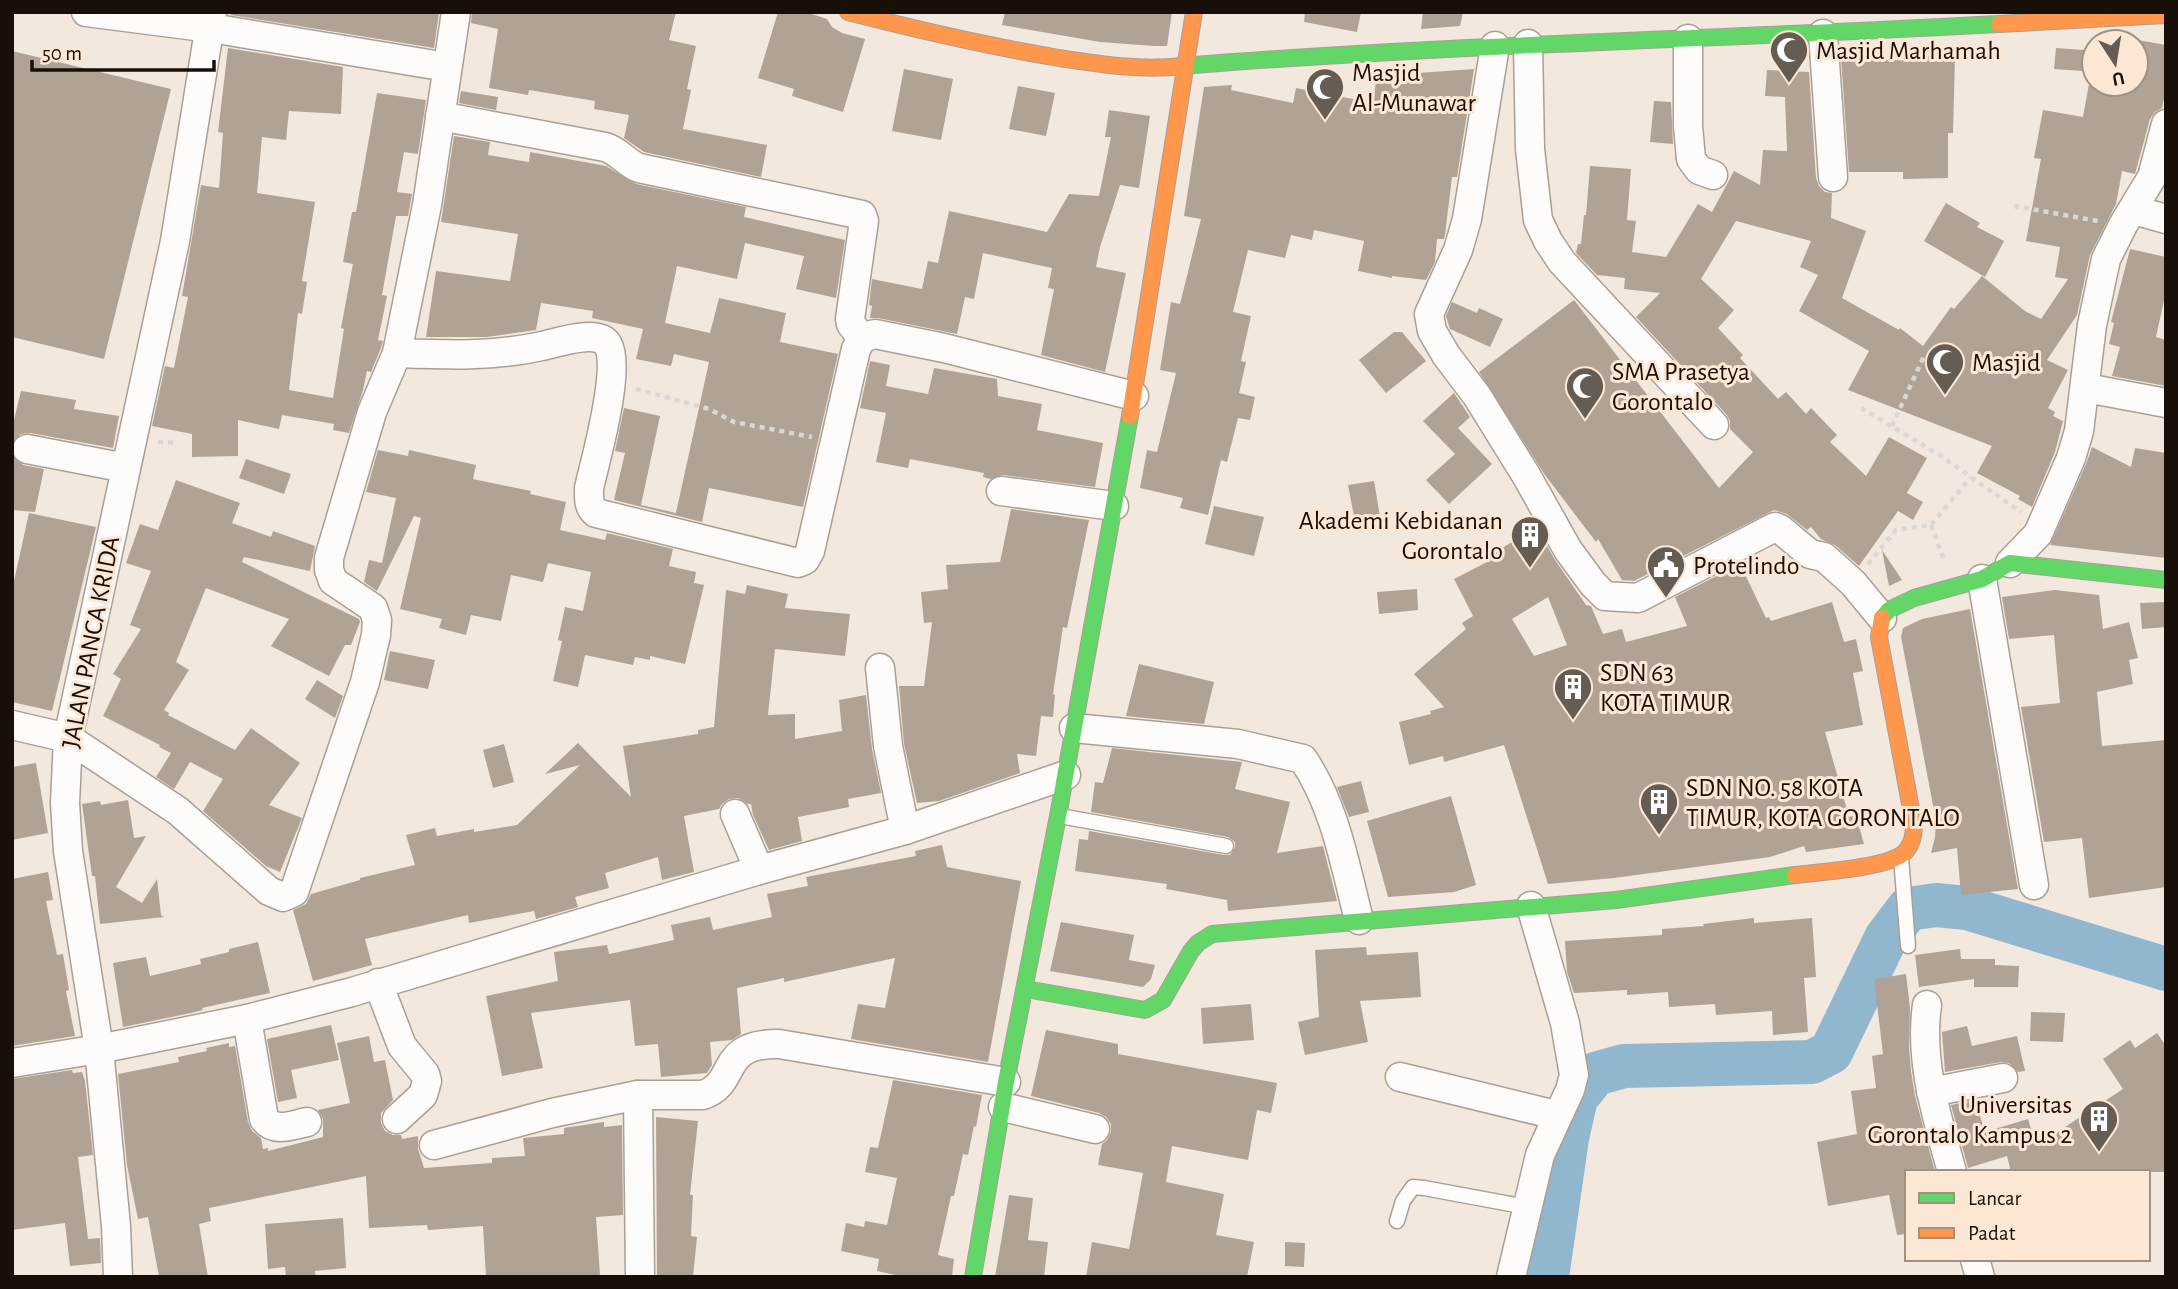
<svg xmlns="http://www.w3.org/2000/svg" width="2178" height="1289" font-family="'Alegreya Sans',sans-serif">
	<rect width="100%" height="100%" fill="#f3e8de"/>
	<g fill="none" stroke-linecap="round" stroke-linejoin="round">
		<!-- river -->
		<polyline stroke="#91b7cf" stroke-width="44" points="1547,1277 1567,1138 1576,1098 1595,1074 1624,1066 1812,1062 1831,1052 1886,938 1908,909 1936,905 1967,908 2166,969"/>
	</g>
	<!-- building -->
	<g fill="#b0a396" fill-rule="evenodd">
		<polygon points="232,12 439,12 434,48 231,15"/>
		<polygon points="472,12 676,12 669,40 696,46 687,89 691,90 683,129 767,145 761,177 644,152 624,138 629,115 594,109 595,101 529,90 528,95 489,88 498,29 471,23"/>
		<polygon points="778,12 806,12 827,19 832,27 842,33 865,39 843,112 792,96 794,89 758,78"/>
		<polygon points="1005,12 1172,12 1167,46 1154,46 1100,42 1002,25"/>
		<polygon points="1305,12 1361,12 1357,32 1304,22"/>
		<polygon points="1423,12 1463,12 1460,26 1421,29"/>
		<polygon points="2138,40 2166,45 2166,89 2162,108 2155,112 2150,119 2135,174 2122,171 2116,204 2090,255 2077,315 2047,360 2068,370 2048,408 2055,412 2053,416 2063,421 2055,452 2032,507 2018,499 2020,496 1977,473 1992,446 1848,390 1869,351 1799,311 1818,275 1800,267 1811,241 1736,221 1701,279 1734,310 1718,328 1743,355 1740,358 1778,399 1786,392 1806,414 1811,408 1837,435 1830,442 1866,476 1889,437 1927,458 1907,493 1923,502 1913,520 1898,511 1859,566 1835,545 1821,539 1811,527 1807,530 1787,514 1774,510 1634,581 1622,580 1598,539 1596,542 1545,475 1479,372 1574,300 1719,488 1753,452 1730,429 1730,421 1726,414 1636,317 1660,293 1624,289 1625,278 1597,275 1576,253 1578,244 1581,244 1584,215 1586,215 1590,166 1631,169 1627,220 1636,221 1632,252 1666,257 1698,204 1712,212 1734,171 1760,185 1763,150 1787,151 1785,97 1765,96 1767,70 1809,72 1816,178 1819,186 1825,192 1832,193 1831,218 1866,231 1842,298 1899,330 1900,328 1923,346 1951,307 1954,309 1982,276 2025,311 2041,319 2068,279 2055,277 2060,247 2026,241 2041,159 2034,158 2043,110 2083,117 2089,84 2136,84"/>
		<polygon points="228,48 343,67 341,114 289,111 286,140 262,137 257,193 315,202 302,281 307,282 302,314 298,313 289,390 333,398 344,329 341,328 353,264 343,262 352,212 356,212 377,93 426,100 418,154 404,152 397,192 412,194 408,216 396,216 382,295 387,296 378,340 383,341 381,348 371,372 367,371 363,390 349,433 333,430 334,424 282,415 279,429 238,420 238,456 192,457 192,434 152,426 165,366 174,368 188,297 182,296 201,185 219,188 223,133 218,132"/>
		<polygon points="2056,48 2084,50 2083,71 2054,69"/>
		<polygon points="12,51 171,89 104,359 12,337"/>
		<polygon points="1918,56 1955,56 1953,133 1948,133 1948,178 1903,179 1903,172 1849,172 1841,58 1918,61"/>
		<polygon points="904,69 953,79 941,140 892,131"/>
		<polygon points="1474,69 1457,177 1452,177 1445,235 1444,239 1437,239 1435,262 1426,280 1392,276 1392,278 1358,271 1364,241 1314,230 1312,240 1291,235 1285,258 1248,250 1233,312 1251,316 1241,361 1246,362 1239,393 1255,397 1250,420 1238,418 1227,462 1221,460 1208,515 1180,508 1183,498 1140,488 1147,450 1157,452 1176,373 1160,370 1171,302 1180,304 1201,219 1184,216 1204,87 1232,85 1231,90 1293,103 1296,88 1374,103 1376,76"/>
		<polygon points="1018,86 1055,93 1046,136 1009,129"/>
		<polygon points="461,91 498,97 496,110 459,103"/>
		<polygon points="1654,101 1671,102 1673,144 1650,142"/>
		<polygon points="1109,110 1150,116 1139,188 1120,185 1100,247 1096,267 1126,273 1105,372 1041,355 1054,289 1048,288 1052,268 983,253 974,299 965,297 957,334 878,318 870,318 872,306 869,305 872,279 922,289 928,261 938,263 949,211 1047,232 1069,194 1099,196 1111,137 1105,137"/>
		<polygon points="454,136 490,142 488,155 529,162 530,152 606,166 636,184 746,207 744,217 845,240 836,298 796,289 804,256 745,243 737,279 677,266 665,323 710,333 719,298 786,313 780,342 838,354 803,507 709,488 702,522 614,500 625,453 615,451 624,408 660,416 641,505 676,513 709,362 674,354 671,366 636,359 643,329 592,318 593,311 541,303 536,330 487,337 426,337 436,271 510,281 518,234 441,222"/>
		<polygon points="1946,203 1980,223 1977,227 2004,241 1985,277 1924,241"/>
		<polygon points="2130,249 2166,257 2166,291 2156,337 2166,340 2166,386 2112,376 2120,347 2109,344 2114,323 2111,322"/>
		<polygon points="1452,302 1477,313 1479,308 1503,319 1490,347 1450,329 1446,316"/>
		<polygon points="1394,332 1402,332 1426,361 1386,393 1359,360"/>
		<polygon points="870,361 890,365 886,386 928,394 934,368 997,379 998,396 1042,404 1037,430 1103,443 1095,487 1003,475 990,479 983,477 984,473 910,459 908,468 876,462 886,413 860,408"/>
		<polygon points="21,391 76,400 74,409 119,416 113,448 30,433 21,434 12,442 12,428"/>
		<polygon points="1454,393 1470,417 1458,428 1492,464 1449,504 1426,480 1455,454 1423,421"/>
		<polygon points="2092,447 2131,467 2135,448 2166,453 2166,558 2050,545 2086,464"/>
		<polygon points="378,450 408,456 409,450 476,465 473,479 531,491 530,494 566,502 560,530 605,540 607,533 673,549 669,566 696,572 694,583 704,585 685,664 650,656 650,660 635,657 633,665 585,655 578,687 553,681 562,641 558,640 565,607 583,611 591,572 548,563 543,582 511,575 501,621 471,615 466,635 439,628 442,619 400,609 421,518 414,516 377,591 364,582 369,560 382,563 396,498 366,492"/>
		<polygon points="12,456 23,465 44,469 35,512 12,510"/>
		<polygon points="246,459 291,474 284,494 239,478"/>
		<polygon points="176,480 240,503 232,523 271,537 273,531 315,546 310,571 244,557 242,562 359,619 360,622 351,645 345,645 329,676 271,646 289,619 206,588 176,662 189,670 164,710 169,713 168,715 235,750 251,728 300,763 269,805 302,818 280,872 266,866 203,811 223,779 190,762 174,789 156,777 171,753 159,747 160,745 103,716 121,679 113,674 141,629 130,625 151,571 126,563 140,524 158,530"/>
		<polygon points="1374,481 1382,528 1357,532 1348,485"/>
		<polygon points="1214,506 1264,517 1254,556 1205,544"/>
		<polygon points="1011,509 1089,520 1067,628 1063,627 1053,694 1055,695 1053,717 1041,716 1036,756 1017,754 1020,773 939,801 917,803 904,744 899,686 924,686 932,622 924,623 921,592 948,589 946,565 1000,562"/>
		<polygon points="29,513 96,527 52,711 12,702 12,590"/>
		<path d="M1536,527L1555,560L1586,605L1591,606L1603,634L1622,629L1626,642L1687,626L1675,597L1740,564L1766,618L1769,617L1771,621L1832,602L1844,642L1856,639L1863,671L1853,673L1863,725L1825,732L1849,817L1856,815L1864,844L1806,852L1804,846L1770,857L1614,878L1548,884L1504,745L1444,762L1443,756L1409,765L1399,722L1431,714L1430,711L1444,707L1414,674L1466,629L1462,623L1473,616L1454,579L1491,560L1489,556ZM1548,597L1567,645L1534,656L1512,619Z"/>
		<polygon points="1882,550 1902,580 1889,586"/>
		<polygon points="747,585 788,594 785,608 850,614 845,656 775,649 768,715 795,714 795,739 842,731 839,700 866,695 872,749 881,793 848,799 849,807 798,817 802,841 769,850 753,815 751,804 748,804 738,798 729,799 722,804 719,809 684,816 694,872 662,880 658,857 605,873 609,888 575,897 578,907 536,919 534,911 469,923 468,915 365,939 372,965 313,981 293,910 306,904 311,894 360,880 360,878 415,865 406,835 435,828 437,836 474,829 474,832 517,825 580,765 545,774 578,743 631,797 623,746 698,734 698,730 714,727 726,590 745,594"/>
		<polygon points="1417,589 1418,610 1379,614 1377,592"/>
		<polygon points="2055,590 2099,595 2103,629 2129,622 2138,658 2129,660 2133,684 2097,692 2102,746 2166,740 2166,887 2089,898 2082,838 2044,842 2021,707 2060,703 2054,635 2009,639 2002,597"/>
		<polygon points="2166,602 2166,627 2142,629 2140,603"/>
		<polygon points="1970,609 2018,889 1961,895 1957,848 1931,853 1935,837 1936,821 1901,637 1903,628 1922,619"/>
		<polygon points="390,651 435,660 428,689 384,680"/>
		<polygon points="1139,664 1214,682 1204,724 1126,716"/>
		<polygon points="317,680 343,696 335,718 305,699"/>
		<polygon points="504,744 514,782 493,788 483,750"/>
		<polygon points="1112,748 1242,762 1235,789 1290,802 1277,853 1323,846 1337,901 1228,911 1227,900 1166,889 1167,884 1075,871 1079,839 1088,840 1089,831 1224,855 1230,855 1235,848 1235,842 1228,837 1091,812 1095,782 1103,783"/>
		<polygon points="36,763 48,833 12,840 12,767"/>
		<polygon points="1361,781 1369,812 1349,817 1337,787"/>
		<polygon points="1451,796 1476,885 1454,892 1388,897 1367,821"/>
		<polygon points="128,800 134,838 146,836 116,887 142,903 157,879 161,915 164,917 100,924 95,876 92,876 82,804 100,801 101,805"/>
		<polygon points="942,845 947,867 1021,881 988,1062 851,1039 858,1004 885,1008 895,958 784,982 784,978 737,988 741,1034 732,1040 710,1042 712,1065 707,1073 661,1077 658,1044 635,1046 630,1000 531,1013 543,1068 502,1076 486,996 558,981 554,952 607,945 609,954 674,940 671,925 710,917 713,930 772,917 767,894 808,886 806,877 916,856 915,851"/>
		<polygon points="48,872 53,900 46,901 57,955 63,954 69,990 66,991 75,1036 12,1046 12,879"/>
		<polygon points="1754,918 1754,923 1812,918 1816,977 1804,978 1808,1032 1773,1035 1772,1011 1716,1015 1715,1004 1669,1007 1668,992 1627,995 1627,990 1574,993 1567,972 1565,941 1662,935 1662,929 1704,926 1703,924"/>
		<polygon points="1061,922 1134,935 1129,960 1155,965 1151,979 1143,987 1050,971"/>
		<polygon points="258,942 270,993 202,1008 203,1010 191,1013 123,1027 113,963 146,957 150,976 201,964 200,959 229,952 229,949"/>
		<polygon points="1366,947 1367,955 1418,952 1421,997 1360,1001 1368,1042 1305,1055 1298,1022 1319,1017 1315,950"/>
		<polygon points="1960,949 1961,959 1995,959 1995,965 2019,966 2018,987 1974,987 1974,979 1919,987 1915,955"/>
		<polygon points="1906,974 1910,1008 1909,1048 1911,1071 1915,1096 1935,1172 1907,1172 1907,1234 1897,1235 1889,1195 1828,1206 1817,1142 1857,1134 1851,1091 1876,1088 1872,1056 1883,1054 1874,979"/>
		<polygon points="1251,1004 1254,1040 1203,1044 1201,1008"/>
		<polygon points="2031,1012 2065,1013 2063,1042 2030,1041"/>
		<polygon points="331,1025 339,1060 291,1070 297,1098 278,1102 267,1039"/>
		<polygon points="1967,1026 1972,1046 2017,1036 2025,1071 2018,1072 2009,1063 2001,1062 1945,1072 1942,1032"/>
		<polygon points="1046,1030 1118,1044 1118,1054 1277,1083 1271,1113 1257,1110 1248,1160 1172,1146 1166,1182 1224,1194 1216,1235 1254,1242 1247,1277 1086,1277 1092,1242 1129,1249 1143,1173 1098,1165 1102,1144 1107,1140 1111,1132 1111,1124 1106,1117 1099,1113 1031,1096"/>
		<polygon points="2157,1033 2166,1046 2166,1172 2011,1172 2007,1156 1968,1168 1951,1105 1975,1100 1985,1132 2028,1119 2036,1146 2123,1089 2103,1059 2130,1040 2135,1048"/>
		<polygon points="369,1036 374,1062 385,1060 393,1100 381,1113 381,1123 385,1131 393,1135 401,1135 402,1139 418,1136 418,1149 424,1168 492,1163 492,1158 525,1156 523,1138 564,1134 564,1128 604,1122 604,1127 622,1125 623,1215 596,1217 600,1275 486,1277 483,1226 428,1230 427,1225 369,1228 366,1176 209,1208 211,1221 199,1224 208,1277 159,1277 148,1217 138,1219 127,1165 118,1074 179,1062 178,1057 207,1051 206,1048 229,1043 229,1047 235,1046 248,1122 252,1131 261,1138 263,1149 268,1148 268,1151 323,1137 323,1119 318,1110 350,1103 337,1043"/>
		<polygon points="72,1070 73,1073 82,1072 85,1081 93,1155 78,1157 88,1239 100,1238 101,1263 70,1266 65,1223 12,1230 12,1079"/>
		<polygon points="893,1080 982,1095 976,1127 974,1126 968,1155 963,1154 954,1196 951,1196 938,1255 954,1259 952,1277 904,1277 877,1271 879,1259 841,1251 846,1223 864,1227 865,1221 887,1225 897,1178 865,1172 870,1147 878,1148"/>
		<polygon points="656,1117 698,1121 690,1195 693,1195 691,1236 697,1237 693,1277 657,1277"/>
		<polygon points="1009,1195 1033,1198 1028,1240 1048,1242 1044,1277 995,1277"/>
		<polygon points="343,1218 346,1268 315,1271 316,1277 286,1277 285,1267 268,1269 265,1224"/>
		<polygon points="1285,1242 1305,1243 1304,1267 1285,1266"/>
	</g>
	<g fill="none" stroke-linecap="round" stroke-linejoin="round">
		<!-- lane casing -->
		<g stroke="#a99f97" stroke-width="17">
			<g id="lane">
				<polyline points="1060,816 1226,846"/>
				<polyline points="1901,857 1908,946"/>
				<polyline points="1397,1221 1403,1201 1413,1187 1424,1188 1527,1207"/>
			</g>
		</g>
		<!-- street casing -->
		<g stroke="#a99f97" stroke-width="31">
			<g id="street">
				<polyline points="86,12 211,28 447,67"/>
				<polyline points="1823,34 1833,177"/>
				<polyline points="1688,39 1688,126 1691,159 1699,170 1713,175"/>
				<polyline points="1528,44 1530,149 1538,220 1548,241 1562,262 1714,425"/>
				<polyline points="1495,46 1467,219 1458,250 1429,314 1432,331 1446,355 1477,396 1526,475 1568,550 1593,584 1605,596 1638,598 1775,527 1780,529 1810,554 1824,557 1853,583 1882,618"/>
				<path d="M440,116L605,147C619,151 626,163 639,168L862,215L864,221L850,319L851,324L862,338"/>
				<polyline points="2134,210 2166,219"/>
				<path d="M397,353C447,355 493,357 542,346C557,343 599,328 608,345C621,370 596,458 589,488C589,498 588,507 596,513L798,563L805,560L810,551L856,349L862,338L875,334L944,348L1134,396"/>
				<polyline points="2086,388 2166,403"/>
				<polyline points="27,449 126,468"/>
				<polyline points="1001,491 1114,506"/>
				<polyline points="2010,563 2038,534 2071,458 2079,431 2092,325 2106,259 2123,225 2152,177 2166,124"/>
				<polyline points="1982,579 2034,885"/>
				<polyline points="880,668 888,746 905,830"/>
				<polyline points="12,725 68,738 178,811 269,891 283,897 294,892 365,682 376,635 377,620 373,608 333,581 329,570 329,558 372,412 397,353 427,205 456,12"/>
				<path d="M1074,728L1238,744L1303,759C1335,806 1345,865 1359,920"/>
				<polyline points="735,814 759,870"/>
				<polyline points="378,983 402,1046 425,1074 427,1081 423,1095 397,1119"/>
				<path d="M1927,1005C1919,1062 1937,1117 1952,1172"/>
				<path d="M247,1019L264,1119C275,1133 292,1125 307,1122"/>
				<polyline points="12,1063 99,1049 247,1019 352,992 759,870 905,830 1066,775"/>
				<polyline points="1400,1077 1556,1115"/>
				<polyline points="1931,1092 2003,1078"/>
				<polyline points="638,1095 640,1277"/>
				<polyline points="1003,1107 1095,1129"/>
				<path d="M434,1145L552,1113L638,1095H703C739,1083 717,1043 779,1044L1006,1082"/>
				<polyline points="1975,1259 1980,1277"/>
				<polyline points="118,1277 116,1226 99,1049 68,851 65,803 68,738 175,241 212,12"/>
				<polyline points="1511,1277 1540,1155 1570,1090 1574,1075 1565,1023 1531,906"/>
			</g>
		</g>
		<!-- fast casing -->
		<g stroke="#a99f97" stroke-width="18">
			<g id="fast">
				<path d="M1182,66C1454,44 1727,39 1999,24"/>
				<polyline points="1882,618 1889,610 1914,598 1982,579 2010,563 2166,580"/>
				<polyline points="1026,989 1145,1010 1163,1000 1191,951 1198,943 1212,934 1616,900 1795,875"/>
				<polyline points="973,1277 1006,1082 1058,816 1130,416"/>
			</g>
		</g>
		<!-- slow casing -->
		<g stroke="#a99f97" stroke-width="18">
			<g id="slow">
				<path d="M848,12C918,30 988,46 1059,58C1100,64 1140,71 1182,66"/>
				<polyline points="1999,24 2166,15"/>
				<polyline points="1130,416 1194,12"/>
				<path d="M1795,875C1820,872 1891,868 1906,851C1913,843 1914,834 1914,825L1879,637L1882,618"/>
			</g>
		</g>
		<!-- path -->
		<g stroke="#dad7d4" stroke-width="4.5" stroke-dasharray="5 5" stroke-linecap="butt">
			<polyline points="2014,206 2098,221"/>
			<polyline points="636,389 709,409 734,422 812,437"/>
			<polyline points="1861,408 1938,454 2021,512"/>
			<polyline points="1892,426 1924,356"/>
			<polyline points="158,442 175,443"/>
			<polyline points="1931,525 1944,560"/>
			<polyline points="1868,564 1896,530 1931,525 1971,477"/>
		</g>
		<!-- lane -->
		<use href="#lane" stroke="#fdfcfa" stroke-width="14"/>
		<!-- street -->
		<use href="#street" stroke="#fdfcfa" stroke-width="28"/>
		<!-- fast -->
		<use href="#fast" stroke="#63d668" stroke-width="16"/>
		<!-- slow -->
		<use href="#slow" stroke="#ff974d" stroke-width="16"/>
	</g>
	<!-- icons -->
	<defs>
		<g id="mosque-pin" transform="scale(2.0125)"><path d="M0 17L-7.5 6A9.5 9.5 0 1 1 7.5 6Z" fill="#655c53" stroke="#fce7d5"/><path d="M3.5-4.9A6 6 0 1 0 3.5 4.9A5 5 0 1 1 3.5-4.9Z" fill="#fff"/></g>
		<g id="building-pin" transform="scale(2.0125)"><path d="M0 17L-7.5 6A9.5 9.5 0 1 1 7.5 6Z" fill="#655c53" stroke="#fce7d5"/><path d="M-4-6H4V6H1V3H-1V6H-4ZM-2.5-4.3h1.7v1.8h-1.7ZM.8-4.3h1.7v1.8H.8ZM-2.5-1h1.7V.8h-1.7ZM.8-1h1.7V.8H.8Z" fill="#fff"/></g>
		<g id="civic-pin" transform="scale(2.0125)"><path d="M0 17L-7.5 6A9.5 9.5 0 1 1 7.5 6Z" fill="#655c53" stroke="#fce7d5"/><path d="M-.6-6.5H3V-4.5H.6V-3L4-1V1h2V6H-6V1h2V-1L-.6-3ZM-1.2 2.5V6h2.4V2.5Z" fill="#fff"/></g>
	</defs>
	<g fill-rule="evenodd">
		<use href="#mosque-pin" x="1789" y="50"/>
		<use href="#mosque-pin" x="1325" y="87"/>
		<use href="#mosque-pin" x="1945" y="362"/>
		<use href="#mosque-pin" x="1585" y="386"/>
		<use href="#building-pin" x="1530" y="535"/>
		<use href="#civic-pin" x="1666" y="565"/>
		<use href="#building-pin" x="1573" y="687"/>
		<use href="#building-pin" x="1659" y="802"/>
		<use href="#building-pin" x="2099" y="1119"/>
	</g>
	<g text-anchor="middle" stroke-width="6" stroke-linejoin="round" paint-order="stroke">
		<!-- poi labels -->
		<g font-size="26" fill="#181008" stroke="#fce7d5" text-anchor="start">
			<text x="1816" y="59">Masjid Marhamah</text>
			<text x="1352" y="81">Masjid<tspan x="1352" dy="30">Al-Munawar</tspan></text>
			<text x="1972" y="371">Masjid</text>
			<text x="1612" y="380">SMA Prasetya<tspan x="1612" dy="30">Gorontalo</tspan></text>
			<text x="1503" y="529" text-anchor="end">Akademi Kebidanan<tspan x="1503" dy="30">Gorontalo</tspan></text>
			<text x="1693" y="574">Protelindo</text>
			<text x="1600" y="681">SDN 63<tspan x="1600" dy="30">KOTA TIMUR</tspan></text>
			<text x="1686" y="796">SDN NO. 58 KOTA<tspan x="1686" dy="30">TIMUR, KOTA GORONTALO</tspan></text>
			<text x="2072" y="1113" text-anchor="end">Universitas<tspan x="2072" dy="30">Gorontalo Kampus 2</tspan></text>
		</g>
		<!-- street labels -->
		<g font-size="26" fill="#181008" stroke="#fce7d5">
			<text transform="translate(90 642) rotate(-79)" y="9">JALAN PANCA KRIDA</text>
		</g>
	</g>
	<!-- border -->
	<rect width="2178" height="1289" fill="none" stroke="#181008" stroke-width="28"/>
	<!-- legend -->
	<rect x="1905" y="1170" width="245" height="91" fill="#fce7d5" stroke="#a19183" stroke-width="2"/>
	<rect x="1919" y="1193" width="35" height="10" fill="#63d668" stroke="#a19183" stroke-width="2"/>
	<text x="1968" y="1205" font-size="21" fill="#181008">Lancar</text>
	<rect x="1919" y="1228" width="35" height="10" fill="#ff974d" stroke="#a19183" stroke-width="2"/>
	<text x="1968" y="1240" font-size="21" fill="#181008">Padat</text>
	<!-- north arrow -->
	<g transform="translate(2115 63) rotate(168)"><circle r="33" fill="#fce7d5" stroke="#a19183" stroke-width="2"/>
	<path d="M0-5L12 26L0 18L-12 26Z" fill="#655c53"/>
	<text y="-10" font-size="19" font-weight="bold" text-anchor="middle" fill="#181008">U</text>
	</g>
	<!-- scale -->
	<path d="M32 60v10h182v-10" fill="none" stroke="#181008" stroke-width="3.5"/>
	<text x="42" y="60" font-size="21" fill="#181008" stroke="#fce7d5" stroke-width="5" paint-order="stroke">50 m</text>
</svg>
